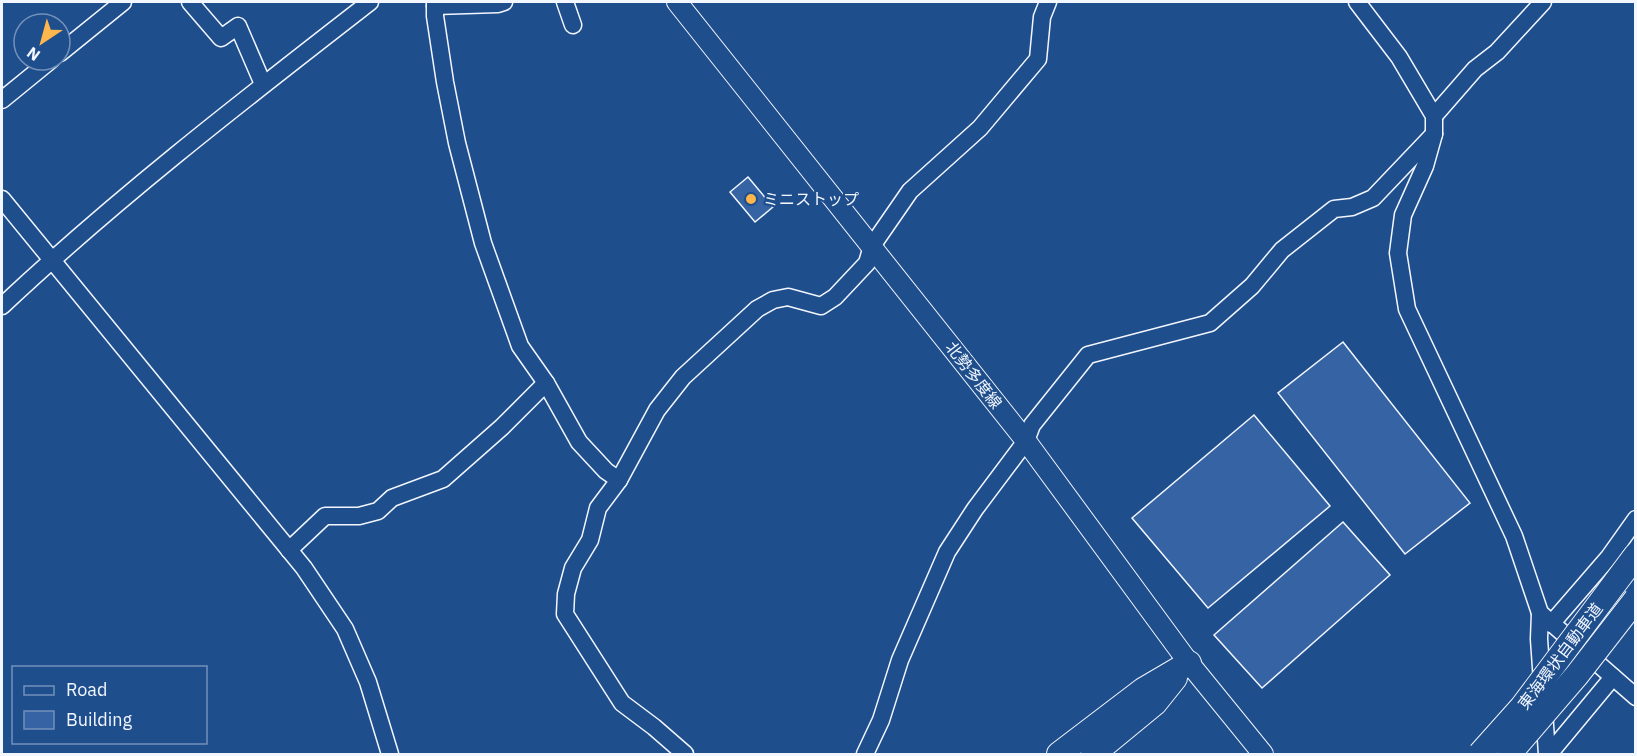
<svg xmlns="http://www.w3.org/2000/svg" width="1637" height="756" font-family="'IBM Plex Sans','Noto Sans JP',sans-serif">
	<rect width="100%" height="100%" fill="#1f4e8c"/>
	<!-- building -->
	<g fill="#3563a3" stroke="#f2f6ff" stroke-width="1.5">
		<polygon points="748,177 773,207 755,222 730,192"/>
		<polygon points="1343,342 1470,503 1405,554 1278,393"/>
		<polygon points="1254,415 1330,506 1208,608 1132,518"/>
		<polygon points="1343,522 1390,575 1262,688 1214,635"/>
	</g>
	<g fill="none" stroke-linecap="round" stroke-linejoin="round">
		<!-- minor casing -->
		<g stroke="#f2f6ff" stroke-width="19">
			<g id="minor">
				<polyline points="190,2 221,38 238,26 263,84"/>
				<polyline points="435,2 435,16 445,82 457,143 483,243 520,346 546,383 579,442 606,471 619,480"/>
				<polyline points="565,2 573,25"/>
				<polyline points="1357,2 1399,57 1434,116 1434,134 1425,166 1403,215 1398,253 1407,309 1514,536 1540,613 1636,697"/>
				<polyline points="435,6 498,4 504,2"/>
				<polyline points="60,53 123,2"/>
				<polyline points="2,100 51,60"/>
				<polyline points="1434,116 1475,69 1497,52 1543,2"/>
				<polyline points="2,199 304,568 345,629 368,682 390,754"/>
				<path d="M2,306C118,197 245,99 370,2"/>
				<polyline points="289,550 325,516 359,516 378,511 392,498 443,479 502,427 546,383"/>
				<polyline points="1540,613 1539,639 1547,754"/>
				<polyline points="1551,624 1609,557 1636,519"/>
				<polyline points="685,754 654,727 622,703 565,614 566,594 573,568 590,540 598,508 619,480 657,410 683,377 757,309 773,300 788,297 821,306 835,297 867,263 872,246 910,191 980,128 1038,59 1042,17 1048,2"/>
				<polyline points="865,754 881,720 900,660 947,552 975,509 1026,441 1032,425 1088,355 1210,323 1252,286 1282,250 1334,209 1352,207 1373,198 1434,134"/>
				<polyline points="1549,754 1613,677"/>
			</g>
		</g>
		<!-- major casing -->
		<g stroke="#f2f6ff" stroke-width="22">
			<polyline id="major" points="677,2 1026,441 1189,663 1263,754"/>
		</g>
		<!-- highway casing -->
		<g stroke="#f2f6ff" stroke-width="26">
			<g id="highway">
				<polyline points="1059,754 1143,690 1189,663"/>
				<polyline points="1093,754 1155,703 1175,678"/>
			</g>
		</g>
		<!-- minor -->
		<use href="#minor" stroke="#1f4e8c" stroke-width="16"/>
		<!-- major -->
		<use href="#major" stroke="#1f4e8c" stroke-width="20"/>
		<!-- highway -->
		<use href="#highway" stroke="#1f4e8c" stroke-width="24"/>
		<!-- highway-bridge casing -->
		<g stroke="#f2f6ff" stroke-width="26" stroke-linecap="butt">
			<g id="highway-bridge">
				<polyline points="1480,754 1522,707 1636,555"/>
				<polyline points="1509,754 1577,675 1636,599"/>
			</g>
		</g>
		<!-- highway-bridge -->
		<use href="#highway-bridge" stroke="#1f4e8c" stroke-width="24"/>
	</g>
	<!-- markers -->
	<circle fill="#ffb74d" stroke="#1f4e8c" stroke-width="2" cx="751" cy="199" r="6"/>
	<g text-anchor="middle" stroke-width="4.5" stroke-linejoin="round" paint-order="stroke">
		<!-- poi labels -->
		<g font-size="16" fill="#f2f6ff" stroke="#1f4e8c" text-anchor="start">
			<text x="763" y="205">ミニストップ</text>
		</g>
		<!-- street labels -->
		<g font-size="16" fill="#f2f6ff" stroke="#1f4e8c">
			<text transform="translate(974 375) rotate(52)" y="6">北勢多度線</text>
			<text transform="translate(1560 656) rotate(-53)" y="6">東海環状自動車道</text>
		</g>
	</g>
	<!-- border -->
	<rect width="1637" height="756" fill="none" stroke="#f2f6ff" stroke-width="6"/>
	<!-- legend -->
	<rect x="12" y="666" width="195" height="78" fill="#1f4e8c" stroke="#7391ba" stroke-width="1.5"/>
	<rect x="24" y="686" width="30" height="9" fill="#1f4e8c" stroke="#7391ba" stroke-width="1.5"/>
	<text x="66" y="696" font-size="18" fill="#f2f6ff">Road</text>
	<rect x="24" y="711" width="30" height="18" fill="#3563a3" stroke="#7391ba" stroke-width="1.5"/>
	<text x="66" y="726" font-size="18" fill="#f2f6ff">Building</text>
	<!-- north arrow -->
	<g transform="translate(42 42) rotate(216)"><circle r="28" fill="#1f4e8c" stroke="#7391ba" stroke-width="1.5"/>
	<path d="M0-4.5L10 22L0 15L-10 22Z" fill="#ffb74d"/>
	<text y="-9" font-size="16" font-weight="bold" text-anchor="middle" fill="#f2f6ff">N</text>
	</g>
</svg>
